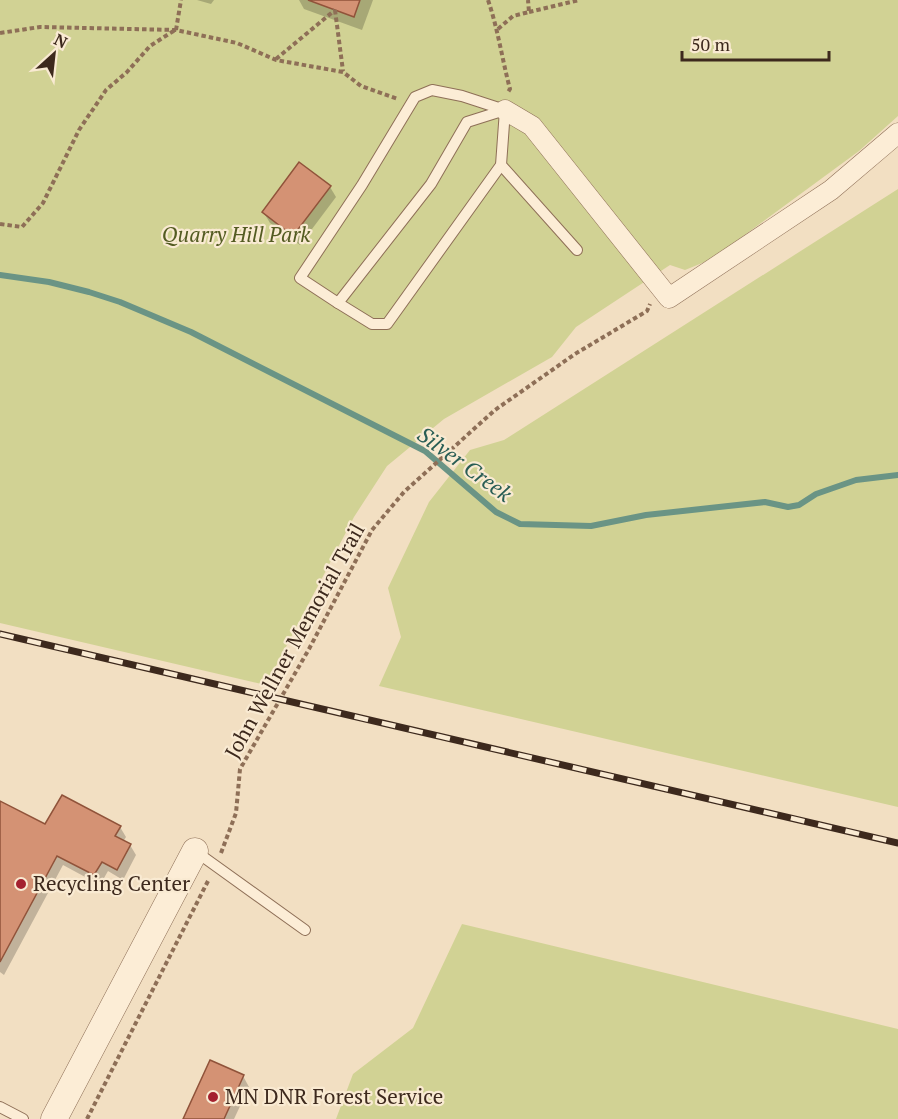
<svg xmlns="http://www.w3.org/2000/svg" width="898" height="1119" font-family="'PT Serif',serif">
	<rect width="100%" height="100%" fill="#f2dfc2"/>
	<!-- green -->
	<g fill="#d1d294">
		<polygon points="0,0 898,0 898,116 859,151 712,259 685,270 670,265 576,327 552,357 444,419 387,466 354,517 266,685 0,623"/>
		<polygon points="898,189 898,807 379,686 401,637 388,588 429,502 470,450 504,440"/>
		<polygon points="462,924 898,1029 898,1119 336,1119 353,1074 413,1028"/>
	</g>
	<!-- shadow -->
	<g fill="#0003">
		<polygon points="197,0 214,0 211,4"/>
		<polygon points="299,0 373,0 362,30 304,9"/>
		<polygon points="330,187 336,197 300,245 270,223 264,213"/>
		<polygon points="0,802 46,826 120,827 126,837 123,842 130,845 136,855 123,880 108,871 100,885 63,865 4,975 0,972"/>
		<polygon points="243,1076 249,1087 234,1119 184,1119"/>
	</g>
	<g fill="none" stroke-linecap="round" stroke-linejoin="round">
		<!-- stream -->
		<polyline stroke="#6a9485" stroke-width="6" points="0,275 49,282 89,292 120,302 191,332 425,451 496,512 520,524 591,526 646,515 765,502 788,507 799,505 816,494 856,480 898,475"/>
	</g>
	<!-- building -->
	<g fill="#d49274" stroke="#90533a" stroke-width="1.5">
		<polygon points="308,0 360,0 354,17"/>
		<polygon points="299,162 331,186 293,236 262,212"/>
		<polygon points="62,795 121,826 115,836 131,844 117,870 102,862 94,875 57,856 0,962 0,801 45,824"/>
		<polygon points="210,1060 244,1075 224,1119 183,1119"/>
	</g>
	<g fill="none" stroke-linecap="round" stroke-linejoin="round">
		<!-- service casing -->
		<g stroke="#8e6f57" stroke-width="12">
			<g id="service">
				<polygon points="432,90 462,96 505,110 467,122 431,184 338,303 300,278 362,185 415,97"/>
				<polyline points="501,165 577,250"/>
				<polyline points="338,303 372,324 387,324 501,165 505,110"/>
				<polyline points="195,851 305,930"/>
				<polyline points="0,1107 23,1119"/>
			</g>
		</g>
		<!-- minor casing -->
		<g stroke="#8e6f57" stroke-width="21">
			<polyline id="minor" points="505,110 532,126 669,298 831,190 898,133"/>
		</g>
		<!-- tertiary casing -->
		<g stroke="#8e6f57" stroke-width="27">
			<polyline id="tertiary" points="54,1119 195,851"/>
		</g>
		<!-- path -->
		<g stroke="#8e6f57" stroke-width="4" stroke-dasharray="4.5 3" stroke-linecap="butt">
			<path d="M488,0C498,29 502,59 510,89L508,92"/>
			<polyline points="335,10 343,71"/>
			<polyline points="529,12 579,0"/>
			<polyline points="498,29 513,16 529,12 528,0"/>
			<polyline points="176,30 181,0"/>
			<polyline points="0,33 40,27 176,30 237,43 276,60 343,72 361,86 398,99"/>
			<polyline points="276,59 335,10"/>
			<polyline points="0,224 22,227 43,203 79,130 106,90 127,72 150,46 175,30"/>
			<polyline points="221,853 236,813 240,769 309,649 372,530 404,492 495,410 575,354 647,311 650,304"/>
			<polyline points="87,1119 209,879"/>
		</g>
		<!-- service -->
		<use href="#service" stroke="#fcedd6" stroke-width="10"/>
		<!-- minor -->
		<use href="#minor" stroke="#fcedd6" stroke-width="20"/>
		<!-- tertiary -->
		<use href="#tertiary" stroke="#fcedd6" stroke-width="26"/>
		<!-- rail casing -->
		<g stroke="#3d291d" stroke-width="7">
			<polyline id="rail" points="0,634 898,843"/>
		</g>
		<!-- rail -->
		<use href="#rail" stroke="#f9ead2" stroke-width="4.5" stroke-dasharray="14" stroke-linecap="butt"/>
	</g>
	<!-- markers -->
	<g fill="#a4212f" stroke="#f9ead2" stroke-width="2">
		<circle cx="21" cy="884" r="6"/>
		<circle cx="213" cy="1097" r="6"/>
	</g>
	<g text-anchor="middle" stroke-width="4.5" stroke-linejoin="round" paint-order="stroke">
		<!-- park labels -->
		<g font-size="21" font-style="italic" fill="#535b21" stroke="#f9ead2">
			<text x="236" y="242">Quarry Hill Park</text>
		</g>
		<!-- street labels -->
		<g font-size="21" fill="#3d291d" stroke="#f9ead2">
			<text transform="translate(295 641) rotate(-61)" y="7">John Wellner Memorial Trail</text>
		</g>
		<!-- poi labels -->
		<g font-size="21" fill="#3d291d" stroke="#f9ead2" text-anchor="start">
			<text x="33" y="891">Recycling Center</text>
			<text x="225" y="1104">MN DNR Forest Service</text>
		</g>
		<!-- water labels -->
		<g font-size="22" font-style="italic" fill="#2a5e55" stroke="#f9ead2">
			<text transform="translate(465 464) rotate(36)" y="8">Silver Creek</text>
		</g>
	</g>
	<!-- north arrow -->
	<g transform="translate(54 54) rotate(27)" stroke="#f9ead2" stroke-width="4.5" paint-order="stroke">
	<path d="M0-4.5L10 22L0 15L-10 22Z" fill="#3d291d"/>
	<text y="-9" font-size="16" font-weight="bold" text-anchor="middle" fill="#3d291d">N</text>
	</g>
	<!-- scale -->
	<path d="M682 51v9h147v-9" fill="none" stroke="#3d291d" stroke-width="3"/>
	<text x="691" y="51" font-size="18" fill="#3d291d" stroke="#f9ead2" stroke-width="4.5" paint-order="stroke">50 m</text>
</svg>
